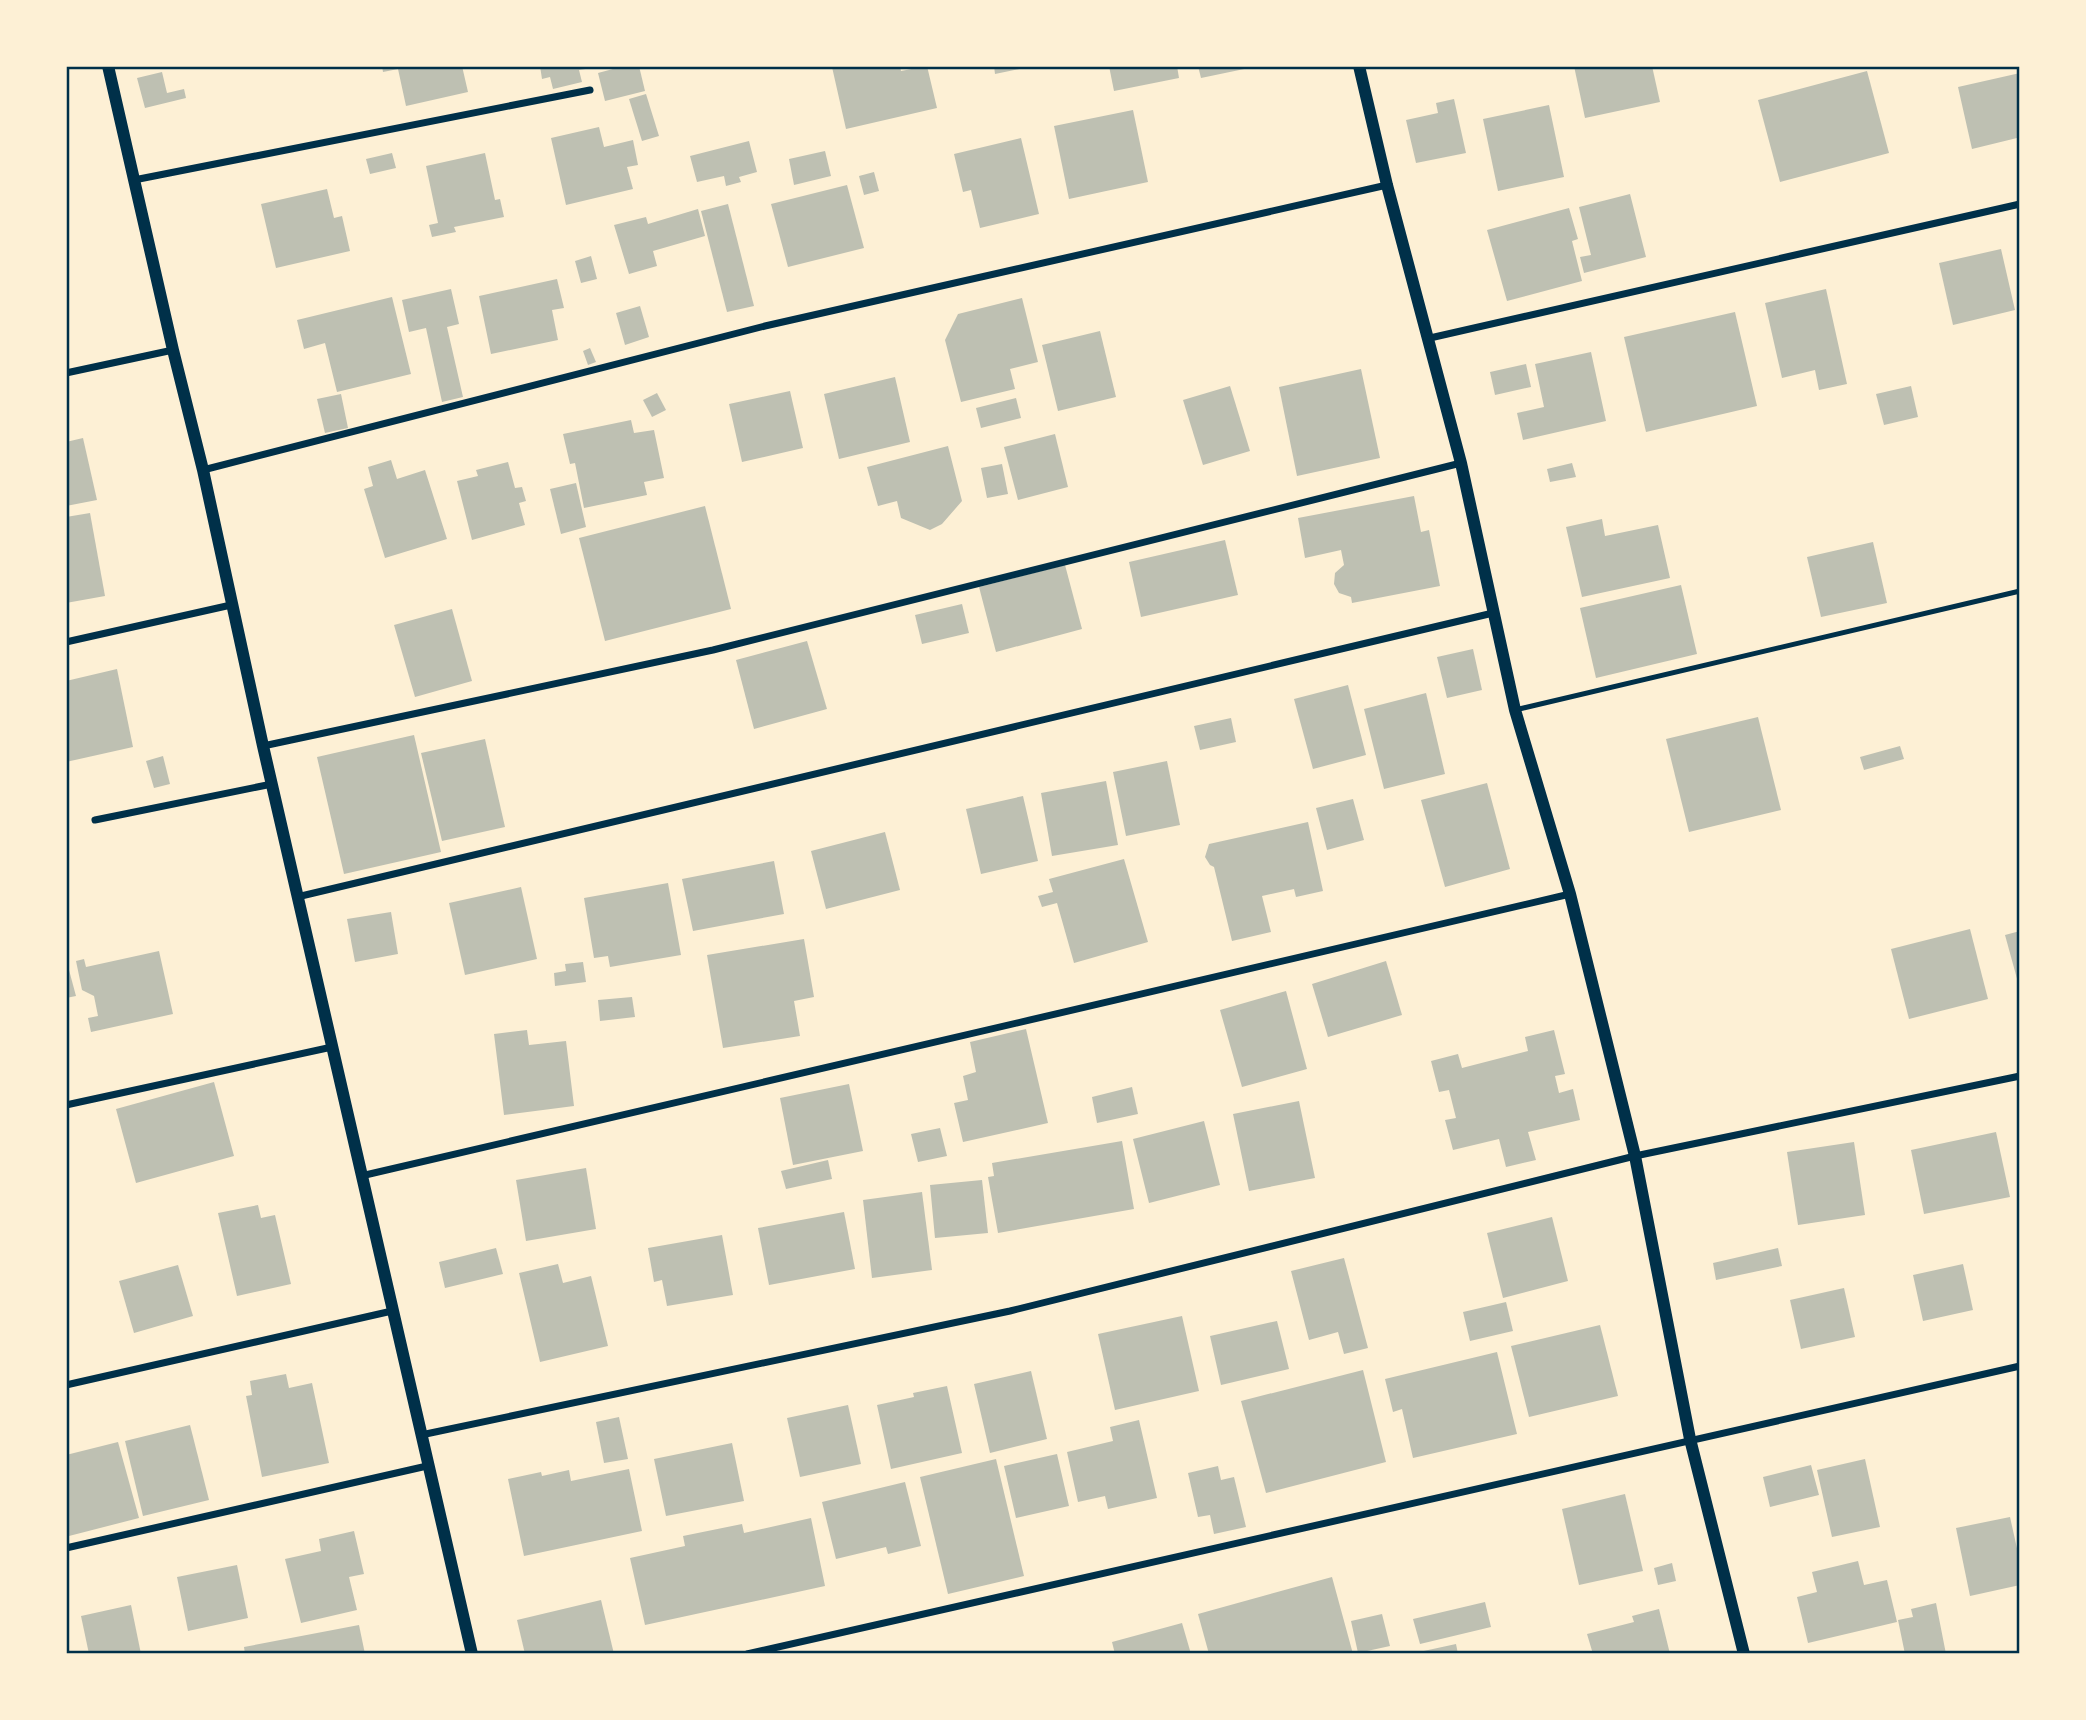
<svg xmlns="http://www.w3.org/2000/svg" width="2086" height="1720" font-family="'Titillium Web',sans-serif">
	<rect width="100%" height="100%" fill="#fdf0d5"/>
	<!-- building -->
	<g fill="#bec0b2">
		<polygon points="382,66 462,66 468,92 406,106 398,69 383,72"/>
		<polygon points="540,66 592,66 592,68 579,70 582,82 553,89 550,77 542,79"/>
		<polygon points="624,66 639,66 645,91 605,101 598,73"/>
		<polygon points="900,66 901,71 927,66 937,108 846,129 832,67"/>
		<polygon points="994,66 1024,66 1024,68 995,74"/>
		<polygon points="1109,66 1177,66 1179,78 1114,91"/>
		<polygon points="1198,66 1248,66 1249,68 1201,78"/>
		<polygon points="1574,66 1652,66 1660,102 1585,118"/>
		<polygon points="1867,71 1889,153 1780,182 1758,100"/>
		<polygon points="162,72 167,93 184,89 186,98 145,108 137,78"/>
		<polygon points="2020,73 2020,144 2017,138 1972,149 1958,87"/>
		<polygon points="646,94 659,136 642,141 629,99"/>
		<polygon points="1454,99 1466,153 1416,163 1406,120 1438,113 1436,103"/>
		<polygon points="1549,105 1564,177 1498,191 1483,119"/>
		<polygon points="1133,110 1148,182 1069,199 1054,126"/>
		<polygon points="599,127 604,147 633,140 638,165 627,167 633,189 566,205 551,138"/>
		<polygon points="1021,138 1039,214 980,228 971,190 963,192 954,154"/>
		<polygon points="749,141 757,172 739,177 741,182 726,186 724,176 697,182 690,156"/>
		<polygon points="825,151 831,176 794,185 789,159"/>
		<polygon points="392,153 396,168 370,174 366,159"/>
		<polygon points="485,153 495,200 500,199 504,217 454,227 456,232 432,237 429,225 438,223 426,166"/>
		<polygon points="874,172 879,191 864,195 859,176"/>
		<polygon points="847,185 864,248 788,267 771,204"/>
		<polygon points="327,189 334,218 342,216 350,251 276,268 261,204"/>
		<polygon points="1630,194 1646,257 1584,273 1580,257 1591,255 1579,207"/>
		<polygon points="728,204 754,306 727,312 701,211"/>
		<polygon points="1569,208 1578,239 1572,241 1582,281 1507,301 1487,230"/>
		<polygon points="698,209 705,236 653,251 657,266 629,274 614,225 646,217 648,224"/>
		<polygon points="2001,249 2015,310 1953,325 1939,263"/>
		<polygon points="591,256 597,279 581,283 575,261"/>
		<polygon points="557,279 564,308 552,310 558,340 491,354 479,296"/>
		<polygon points="451,289 459,324 447,327 463,397 442,402 426,328 409,332 402,300"/>
		<polygon points="1826,289 1847,384 1819,390 1815,370 1782,378 1765,303"/>
		<polygon points="392,297 411,374 337,392 325,343 304,349 297,320"/>
		<polygon points="1022,298 1038,362 1010,369 1015,389 961,402 945,340 958,314"/>
		<polygon points="640,306 649,337 625,345 616,313"/>
		<polygon points="1735,312 1757,406 1646,432 1624,337"/>
		<polygon points="1100,331 1116,397 1058,411 1042,345"/>
		<polygon points="590,348 596,362 588,365 583,351"/>
		<polygon points="1591,352 1606,421 1523,440 1517,413 1544,407 1535,364"/>
		<polygon points="1526,364 1531,387 1495,395 1490,372"/>
		<polygon points="1361,369 1380,458 1297,476 1279,387"/>
		<polygon points="895,377 910,442 839,459 824,394"/>
		<polygon points="1230,386 1250,451 1203,465 1183,400"/>
		<polygon points="1911,386 1918,417 1884,425 1876,394"/>
		<polygon points="790,391 803,448 742,462 729,404"/>
		<polygon points="657,393 666,410 652,417 643,400"/>
		<polygon points="341,394 348,428 325,433 317,399"/>
		<polygon points="1016,398 1021,418 981,428 976,408"/>
		<polygon points="631,420 634,433 654,430 664,478 644,482 647,495 584,508 575,463 570,464 563,434"/>
		<polygon points="1055,434 1068,487 1018,500 1004,447"/>
		<polygon points="83,438 97,500 66,506 66,442"/>
		<polygon points="948,446 962,501 942,524 930,530 901,518 897,501 878,506 867,467"/>
		<polygon points="391,460 397,479 425,470 447,539 385,558 364,489 373,486 368,467"/>
		<polygon points="508,462 515,488 522,487 526,501 519,503 525,525 472,540 457,481 478,476 476,470"/>
		<polygon points="1572,463 1576,477 1550,482 1547,469"/>
		<polygon points="1002,464 1008,494 987,498 981,468"/>
		<polygon points="576,483 586,527 561,534 550,489"/>
		<polygon points="1414,496 1421,532 1429,530 1440,586 1352,603 1351,597 1339,593 1334,584 1335,573 1344,565 1341,550 1305,558 1298,518"/>
		<polygon points="705,506 731,609 605,641 579,538"/>
		<polygon points="90,513 105,596 66,603 66,517"/>
		<polygon points="1602,519 1605,536 1658,525 1670,578 1582,597 1566,527"/>
		<polygon points="1225,540 1238,595 1141,617 1129,562"/>
		<polygon points="1873,542 1887,603 1821,617 1807,557"/>
		<polygon points="1065,565 1082,629 996,652 979,587"/>
		<polygon points="1681,585 1697,654 1596,678 1580,608"/>
		<polygon points="962,604 969,633 922,644 915,615"/>
		<polygon points="452,609 472,681 415,697 394,625"/>
		<polygon points="807,641 827,709 754,729 736,660"/>
		<polygon points="1473,649 1482,690 1447,698 1437,657"/>
		<polygon points="117,669 133,747 66,762 66,681"/>
		<polygon points="1348,685 1366,755 1313,769 1294,699"/>
		<polygon points="1426,693 1445,774 1384,789 1364,709"/>
		<polygon points="1758,717 1781,810 1689,832 1666,739"/>
		<polygon points="1231,718 1236,742 1200,750 1194,726"/>
		<polygon points="414,735 441,852 344,874 317,757"/>
		<polygon points="485,739 505,827 442,841 421,753"/>
		<polygon points="1900,746 1904,759 1864,770 1860,757"/>
		<polygon points="163,756 170,784 154,788 146,761"/>
		<polygon points="1167,761 1180,825 1126,836 1113,772"/>
		<polygon points="1106,781 1118,845 1052,856 1041,793"/>
		<polygon points="1487,783 1510,869 1445,887 1421,800"/>
		<polygon points="1023,796 1038,861 981,874 966,809"/>
		<polygon points="1353,799 1364,840 1327,850 1316,808"/>
		<polygon points="1308,822 1323,891 1296,897 1294,889 1262,896 1271,932 1232,941 1214,867 1210,865 1205,857 1209,844"/>
		<polygon points="885,832 900,890 826,909 811,851"/>
		<polygon points="1124,859 1148,942 1074,963 1057,903 1042,907 1038,896 1053,892 1049,879"/>
		<polygon points="774,861 784,914 693,931 682,879"/>
		<polygon points="668,883 681,955 610,967 608,956 594,958 584,898"/>
		<polygon points="521,887 537,959 465,975 449,903"/>
		<polygon points="391,912 398,954 355,962 347,919"/>
		<polygon points="1970,929 1988,999 1909,1019 1891,949"/>
		<polygon points="2020,931 2020,986 2019,986 2005,935"/>
		<polygon points="804,939 814,997 794,1001 800,1036 723,1048 707,955"/>
		<polygon points="159,951 173,1014 91,1032 88,1018 98,1016 94,996 82,990 76,961 84,959 86,967"/>
		<polygon points="1386,961 1402,1015 1328,1037 1312,984"/>
		<polygon points="583,962 586,982 555,986 554,973 566,971 565,964"/>
		<polygon points="66,970 69,970 76,996 66,998"/>
		<polygon points="1286,991 1307,1069 1242,1087 1220,1010"/>
		<polygon points="632,997 635,1017 600,1021 598,1000"/>
		<polygon points="1026,1029 1048,1123 963,1142 954,1103 968,1100 963,1076 976,1072 970,1042"/>
		<polygon points="527,1030 529,1045 566,1041 574,1106 504,1115 494,1034"/>
		<polygon points="1554,1030 1565,1074 1555,1076 1559,1093 1573,1089 1580,1120 1528,1132 1536,1160 1506,1167 1499,1139 1453,1150 1445,1120 1456,1118 1449,1090 1439,1092 1431,1061 1458,1054 1462,1068 1528,1051 1525,1037"/>
		<polygon points="214,1082 234,1156 136,1183 116,1109"/>
		<polygon points="849,1084 863,1151 793,1165 780,1098"/>
		<polygon points="1132,1087 1138,1114 1097,1123 1092,1097"/>
		<polygon points="1299,1101 1315,1178 1249,1191 1233,1114"/>
		<polygon points="1204,1121 1220,1185 1149,1203 1133,1139"/>
		<polygon points="940,1128 947,1156 918,1162 911,1134"/>
		<polygon points="1996,1132 2010,1197 1924,1214 1911,1150"/>
		<polygon points="1122,1141 1134,1209 998,1233 988,1177 994,1176 992,1163"/>
		<polygon points="1854,1142 1865,1215 1798,1225 1787,1152"/>
		<polygon points="828,1160 832,1179 786,1189 781,1171"/>
		<polygon points="586,1168 596,1229 526,1241 516,1180"/>
		<polygon points="982,1180 988,1233 935,1238 930,1185"/>
		<polygon points="922,1192 932,1270 872,1278 863,1200"/>
		<polygon points="258,1205 261,1218 275,1215 291,1284 237,1296 218,1213"/>
		<polygon points="844,1212 855,1269 769,1285 758,1228"/>
		<polygon points="1552,1217 1568,1281 1503,1298 1487,1233"/>
		<polygon points="722,1235 733,1295 667,1306 662,1280 654,1282 648,1248"/>
		<polygon points="496,1248 503,1274 445,1288 439,1262"/>
		<polygon points="1778,1248 1782,1266 1716,1280 1713,1263"/>
		<polygon points="1344,1258 1368,1348 1344,1354 1338,1332 1309,1340 1291,1271"/>
		<polygon points="558,1264 563,1283 591,1276 608,1346 540,1362 519,1273"/>
		<polygon points="1963,1264 1973,1310 1923,1321 1913,1275"/>
		<polygon points="178,1265 193,1316 134,1333 119,1281"/>
		<polygon points="1844,1288 1855,1337 1801,1349 1790,1300"/>
		<polygon points="1506,1302 1513,1331 1470,1341 1463,1312"/>
		<polygon points="1182,1316 1199,1391 1115,1410 1098,1334"/>
		<polygon points="1277,1321 1289,1369 1221,1385 1210,1336"/>
		<polygon points="1600,1325 1618,1396 1529,1417 1511,1346"/>
		<polygon points="1497,1352 1517,1434 1413,1458 1402,1409 1393,1412 1385,1379"/>
		<polygon points="1363,1370 1386,1462 1266,1493 1241,1401"/>
		<polygon points="1031,1371 1047,1439 990,1453 974,1384"/>
		<polygon points="286,1374 289,1388 312,1383 329,1463 262,1477 246,1396 252,1395 250,1381"/>
		<polygon points="947,1386 962,1453 891,1469 877,1405 914,1397 913,1393"/>
		<polygon points="848,1405 861,1464 800,1477 787,1418"/>
		<polygon points="619,1417 628,1459 604,1463 596,1422"/>
		<polygon points="1139,1420 1157,1498 1108,1509 1105,1496 1078,1502 1067,1452 1113,1441 1110,1427"/>
		<polygon points="190,1425 209,1500 143,1516 125,1441"/>
		<polygon points="118,1442 139,1518 69,1536 66,1528 66,1455"/>
		<polygon points="732,1443 744,1501 666,1516 654,1459"/>
		<polygon points="1057,1454 1069,1506 1016,1518 1004,1466"/>
		<polygon points="996,1459 1024,1576 948,1594 920,1477"/>
		<polygon points="1865,1459 1880,1527 1832,1537 1817,1470"/>
		<polygon points="1811,1465 1819,1495 1770,1507 1763,1477"/>
		<polygon points="1218,1466 1221,1480 1234,1477 1246,1527 1214,1534 1210,1515 1198,1517 1188,1473"/>
		<polygon points="629,1469 642,1531 524,1556 508,1479 541,1472 542,1476 569,1470 571,1481"/>
		<polygon points="905,1482 921,1546 888,1554 886,1547 836,1559 822,1502"/>
		<polygon points="1625,1494 1643,1571 1579,1585 1562,1509"/>
		<polygon points="2010,1517 2020,1562 2020,1585 1970,1596 1956,1528"/>
		<polygon points="811,1518 825,1586 645,1625 630,1558 685,1546 683,1536 742,1524 744,1533"/>
		<polygon points="354,1531 364,1574 349,1577 357,1610 301,1623 285,1559 321,1551 319,1539"/>
		<polygon points="1858,1561 1864,1585 1887,1580 1897,1622 1808,1643 1797,1597 1817,1592 1812,1572"/>
		<polygon points="1672,1563 1676,1581 1658,1585 1654,1568"/>
		<polygon points="237,1565 248,1618 188,1631 177,1577"/>
		<polygon points="1332,1577 1353,1654 1209,1654 1198,1614"/>
		<polygon points="601,1600 614,1654 525,1654 517,1620"/>
		<polygon points="1485,1602 1491,1627 1420,1644 1413,1619"/>
		<polygon points="1936,1603 1946,1654 1905,1654 1898,1620 1913,1617 1911,1609"/>
		<polygon points="131,1605 141,1654 89,1654 81,1616"/>
		<polygon points="1659,1609 1670,1654 1593,1654 1587,1634 1634,1622 1632,1616"/>
		<polygon points="1382,1614 1390,1646 1358,1653 1351,1621"/>
		<polygon points="1182,1623 1191,1654 1115,1654 1112,1642"/>
		<polygon points="359,1625 365,1654 245,1654 244,1647"/>
		<polygon points="1456,1644 1458,1654 1419,1654 1419,1652"/>
	</g>
	<g fill="none" stroke-linecap="round" stroke-linejoin="round">
		<!-- service -->
		<polyline stroke="#003049" stroke-width="5" points="1515,710 2020,591"/>
		<!-- minor -->
		<g stroke="#003049" stroke-width="7">
			<polyline points="134,180 590,90"/>
			<polyline points="1430,338 2020,204"/>
			<polyline points="66,373 173,350"/>
			<polyline points="203,470 765,326 1387,185"/>
			<polyline points="66,642 231,605"/>
			<polyline points="263,746 713,650 1461,463"/>
			<polyline points="95,820 272,784"/>
			<polyline points="297,897 1493,613"/>
			<polyline points="66,1105 332,1047"/>
			<polyline points="361,1176 1570,894"/>
			<polyline points="66,1385 392,1311"/>
			<polyline points="421,1435 1010,1311 1635,1156 2020,1076"/>
			<polyline points="66,1548 427,1466"/>
			<polyline points="747,1654 2020,1366"/>
		</g>
		<!-- tertiary -->
		<g stroke="#003049" stroke-width="12">
			<polyline points="108,66 173,350 203,470 263,746 472,1654"/>
			<polyline points="1359,66 1387,185 1461,463 1515,710 1570,894 1635,1156 1690,1439 1744,1654"/>
		</g>
	</g>
	<!-- border -->
	<rect width="2086" height="1720" fill="none" stroke="#fdf0d5" stroke-width="136"/>
	<rect x="68" y="68" width="1950" height="1584" fill="none" stroke="#003049" stroke-width="2.5"/>
</svg>
